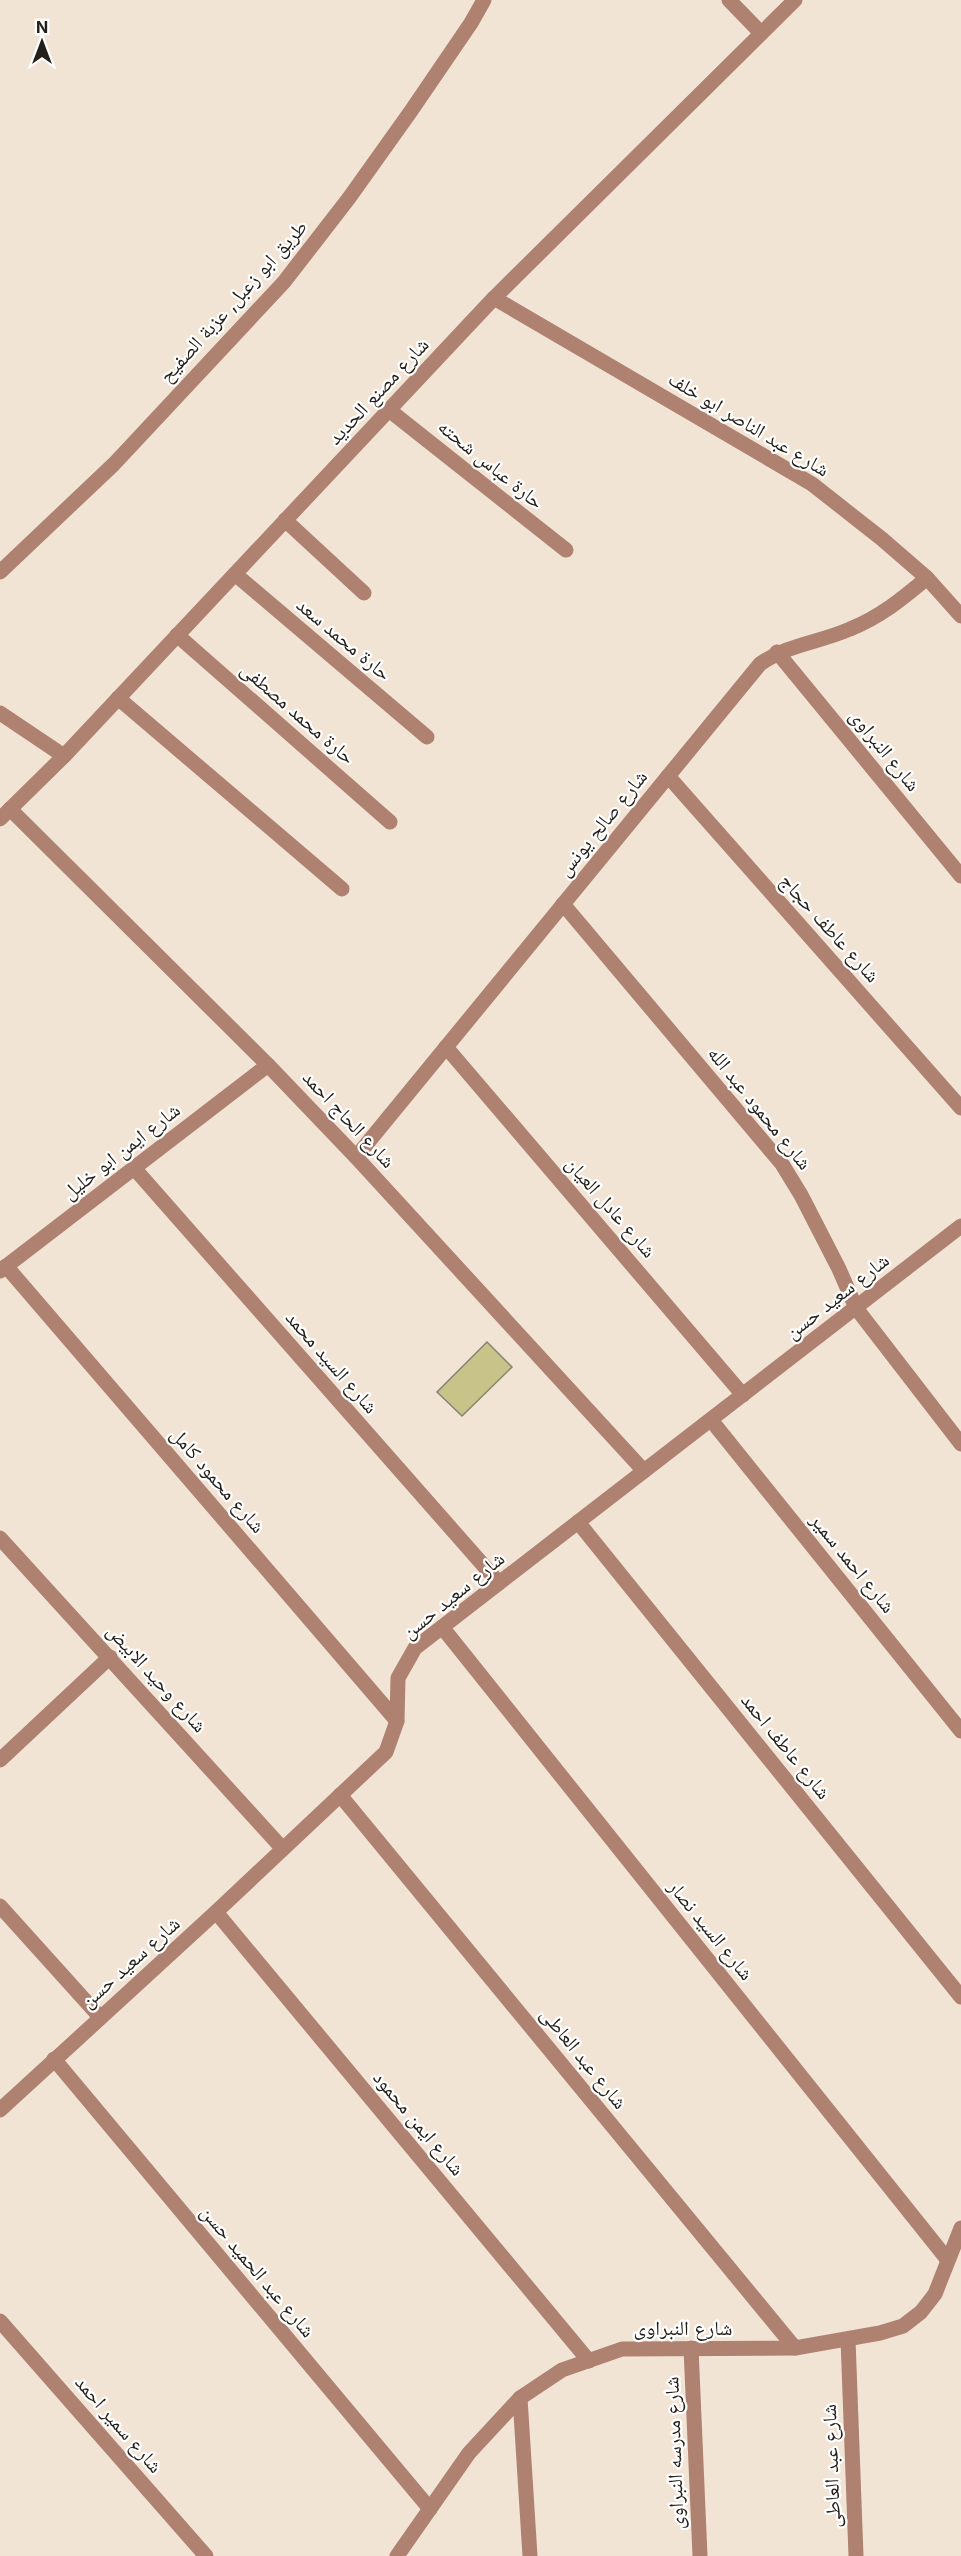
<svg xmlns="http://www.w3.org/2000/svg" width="961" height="2556" font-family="Inter,'Noto Naskh Arabic',sans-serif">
	<rect width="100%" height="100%" fill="#f2e4d4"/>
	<!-- building -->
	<polygon fill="#c7c389" stroke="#868573" stroke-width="1.5" points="487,1342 512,1367 462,1416 437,1392"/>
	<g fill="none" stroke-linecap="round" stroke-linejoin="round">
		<!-- minor -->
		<g stroke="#ae8171" stroke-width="15">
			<polyline points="729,0 761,33"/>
			<polyline points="494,298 812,484 882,539 927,578 961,616"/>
			<polyline points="389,410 566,550"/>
			<polyline points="285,520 364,593"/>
			<polyline points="0,572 114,464 284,282 349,198 411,111 471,23 484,0"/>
			<polyline points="235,574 427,737"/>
			<polyline points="177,635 390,822"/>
			<polyline points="777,652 961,876"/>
			<polyline points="118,698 342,889"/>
			<polyline points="0,713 64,756"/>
			<polyline points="668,776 961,1108"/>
			<polyline points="10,809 268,1065 356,1157 644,1471"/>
			<polyline points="0,819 64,756 494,298 795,0"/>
			<polyline points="563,904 782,1164 801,1195 839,1269 856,1308 961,1444"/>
			<polyline points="446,1047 743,1395"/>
			<path d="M356,1157L760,664C789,644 818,643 850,629C880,617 902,599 927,578"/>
			<polyline points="134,1168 499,1583"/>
			<polyline points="6,1266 397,1721"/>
			<polyline points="0,1271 268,1065"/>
			<polyline points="711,1420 961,1731"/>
			<polyline points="578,1522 961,1997"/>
			<polyline points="0,1538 282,1848"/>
			<polyline points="442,1627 947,2259"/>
			<polyline points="0,1760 110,1657"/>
			<polyline points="340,1795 795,2348"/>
			<polyline points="0,1906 100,2017"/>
			<polyline points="216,1912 589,2361"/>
			<polyline points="54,2059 430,2509"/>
			<polyline points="0,2110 216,1912 386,1752 397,1721 398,1678 415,1648 961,1226"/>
			<polyline points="0,2321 206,2556"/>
			<polyline points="848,2339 856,2556"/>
			<polyline points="691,2348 700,2556"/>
			<polyline points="520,2398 530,2556"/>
			<polyline points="397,2556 469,2453 520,2398 562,2370 622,2349 795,2348 880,2333 903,2326 921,2312 935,2294 961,2228"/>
		</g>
	</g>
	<g text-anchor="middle" stroke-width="4.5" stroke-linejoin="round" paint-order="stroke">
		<!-- street labels -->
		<g font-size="20" fill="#231f19" stroke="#fff">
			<text transform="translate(233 301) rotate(-48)" y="7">طريق ابو زعبل, عزبة الصفيح</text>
			<text transform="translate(378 391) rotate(-47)" y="7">شارع مصنع الحديد</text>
			<text transform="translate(749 424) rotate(31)" y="7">شارع عبد الناصر ابو خلف</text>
			<text transform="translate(491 464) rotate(39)" y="7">حارة عباس شحته</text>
			<text transform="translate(344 639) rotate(40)" y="7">حارة محمد سعد</text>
			<text transform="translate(298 713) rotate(41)" y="7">حارة محمد مصطفى</text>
			<text transform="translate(885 750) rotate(51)" y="7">شارع النبراوى</text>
			<text transform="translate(602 823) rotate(-51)" y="7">شارع صالح يونس</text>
			<text transform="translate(830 928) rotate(48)" y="7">شارع عاطف حجاج</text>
			<text transform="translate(760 1108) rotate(51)" y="7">شارع محمود عبد الله</text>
			<text transform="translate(349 1119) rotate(47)" y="7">شارع الحاج احمد</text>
			<text transform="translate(121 1151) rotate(-38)" y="7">شارع ايمن ابو خليل</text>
			<text transform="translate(611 1207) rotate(49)" y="7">شارع عادل العيان</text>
			<text transform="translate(837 1296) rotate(-38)" y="7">شارع سعيد حسن</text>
			<text transform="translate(332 1362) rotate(49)" y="7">شارع السيد محمد</text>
			<text transform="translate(218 1480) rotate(49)" y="7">شارع محمود كامل</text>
			<text transform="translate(853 1563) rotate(51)" y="7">شارع احمد سمير</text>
			<text transform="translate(453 1595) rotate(-39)" y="7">شارع سعيد حسن</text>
			<text transform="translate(157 1678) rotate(48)" y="7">شارع وحيد الابيض</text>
			<text transform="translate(786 1746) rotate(51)" y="7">شارع عاطف احمد</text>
			<text transform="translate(711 1930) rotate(51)" y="7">شارع السيد نصار</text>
			<text transform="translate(130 1962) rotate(-42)" y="7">شارع سعيد حسن</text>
			<text transform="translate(584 2058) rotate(51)" y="7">شارع عبد العاطى</text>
			<text transform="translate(419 2123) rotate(50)" y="7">شارع ايمن محمود</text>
			<text transform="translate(258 2271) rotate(50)" y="7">شارع عبد الحميد حسن</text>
			<text x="683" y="2335">شارع النبراوى</text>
			<text transform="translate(119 2424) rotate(49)" y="7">شارع سمير احمد</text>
			<text transform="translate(674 2453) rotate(-92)" y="7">شارع مدرسه النبراوى</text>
			<text transform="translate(831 2466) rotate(-92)" y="7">شارع عبد العاطى</text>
		</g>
	</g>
	<!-- north arrow -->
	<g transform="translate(42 42)" stroke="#ffffff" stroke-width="4.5" paint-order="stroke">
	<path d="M0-4.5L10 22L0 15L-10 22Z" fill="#231f19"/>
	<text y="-9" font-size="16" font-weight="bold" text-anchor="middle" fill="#231f19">N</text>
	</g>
</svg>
